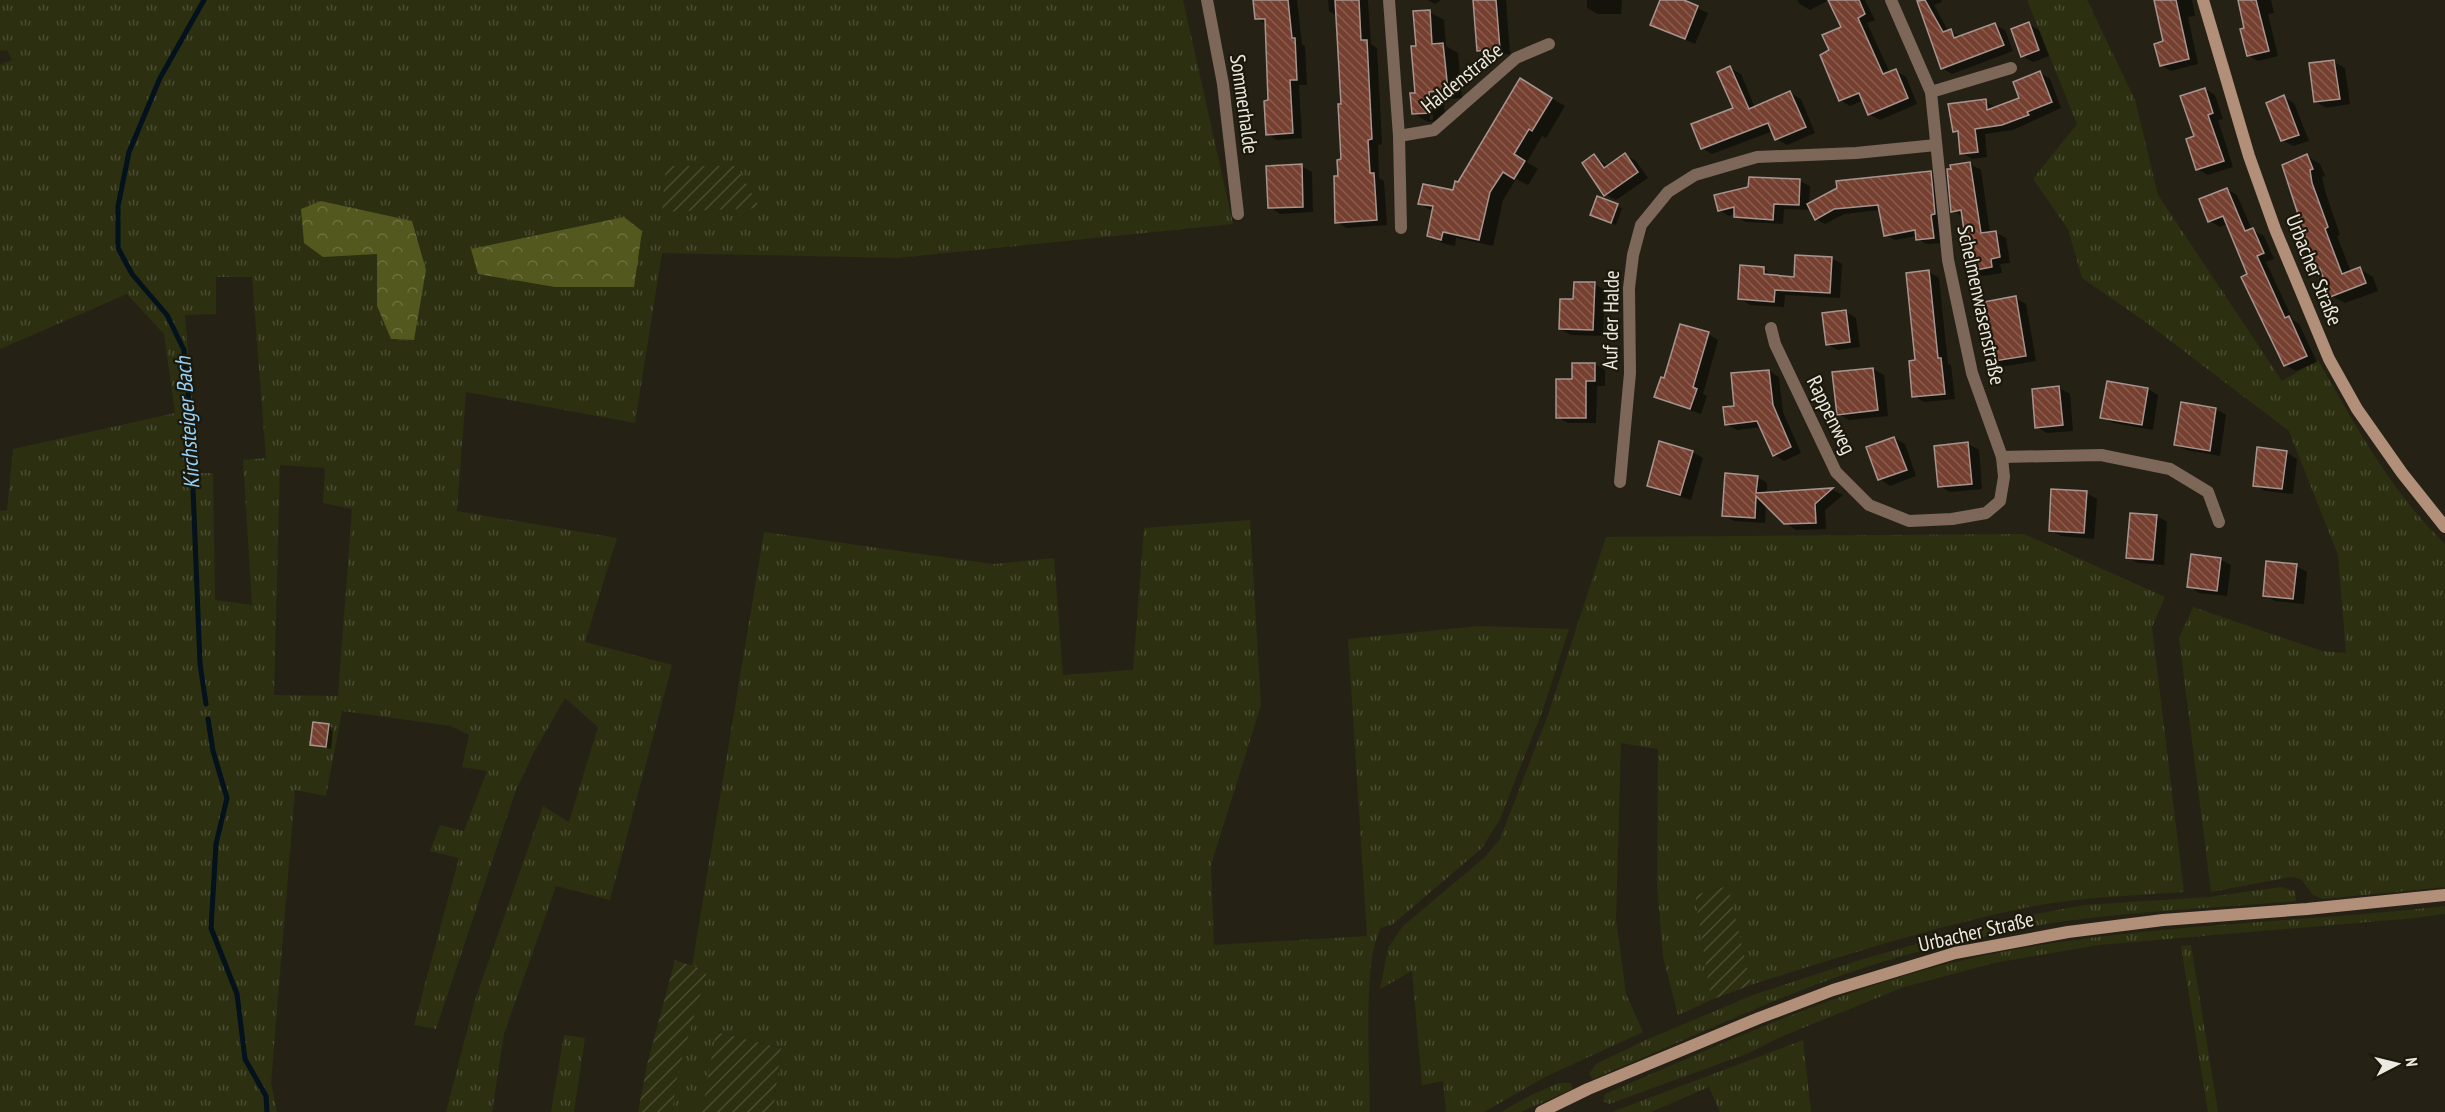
<svg xmlns="http://www.w3.org/2000/svg" width="2445" height="1112" font-family="'PT Sans Narrow',sans-serif">
	<defs>
		<pattern id="grass-tufts" width="24" height="20" patternUnits="userSpaceOnUse" patternTransform="scale(1.5)"><rect width="24" height="20" fill="#2c2f10"/><path d="M3 7l-1-3M5 7V3M7 7l1-3M15 17l-1-3M17 17v-4M19 17l1-3" fill="none" stroke="#4b4d32"/></pattern>
		<pattern id="forest-crowns" width="20" height="18" patternUnits="userSpaceOnUse" patternTransform="scale(1.5)"><rect width="20" height="18" fill="#53581f"/><path d="M2 6a3 3 0 1 1 6 0M12 15a3 3 0 1 1 6 0" fill="none" stroke="#6c703f"/></pattern>
		<pattern id="garden-furrows" width="10" height="10" patternUnits="userSpaceOnUse" patternTransform="scale(1.5)"><rect width="10" height="10" fill="#2c2f10"/><path d="M-1 1l2-2M0 10L10 0M9 11l2-2" fill="none" stroke="#4b4d32"/></pattern>
		<pattern id="building-back-hatch" width="6" height="6" patternUnits="userSpaceOnUse" patternTransform="scale(1.5)"><rect width="6" height="6" fill="#764031"/><path d="M-1 5l2 2M0 0l6 6M5-1l2 2" fill="none" stroke="#8a5c4f"/></pattern>
	</defs>
	<rect width="100%" height="100%" fill="#252215"/>
	<!-- grass -->
	<g fill="url(#grass-tufts)" fill-rule="evenodd">
		<path d="M0,0H1183L1233,224L898,258L662,253L635,423L466,392L457,511L617,538L585,642L672,665L610,900L556,886L504,1034L492,1112H446L475,1000L543,806L569,822L598,727L565,698L534,752L516,790L436,1029L414,1025L459,858L430,851L440,825L464,831L487,771L462,767L469,735L451,726L342,711L326,796L295,790L271,1083L277,1112H0V511L7,510L13,449L175,413L164,334L127,294L0,349V65L12,60L7,50L0,51ZM377,254L414,340L391,339L377,306ZM216,277H252L266,458L243,460L252,605L215,600L213,473H198L185,315L216,314ZM280,465L325,468L323,503L352,509L338,696L274,695Z"/>
		<path d="M2027,0H2087L2135,100L2158,195L2282,381L2318,360C2355,425 2391,492 2445,544V887L2323,899L2313,895L2301,879L2291,877L2211,892L2179,638L2193,607L2322,651L2346,653L2338,555L2289,431L2147,323L2082,278L2068,229L2033,179L2077,124Z"/>
		<path d="M1250,520L1261,705L1211,865L1214,945L1367,936L1348,639L1479,626L1569,629L1542,712L1500,819L1482,848L1393,924L1381,928C1362,960 1370,1071 1370,1112H773L781,1048L717,1032L702,1112H672L678,1072L707,971L692,966L764,532L993,564L1054,558L1063,675L1133,670L1144,528Z"/>
		<path d="M2024,534L2165,597L2152,627L2184,892C2132,896 2079,897 2029,907C1935,926 1842,956 1751,985L1727,886L1695,895L1711,1000L1678,1015L1663,957L1657,885L1658,749L1621,743L1616,919L1626,994L1643,1032L1545,1077L1484,1112H1446L1443,1081L1422,1085L1412,971L1380,989L1388,948L1403,926L1484,858L1500,839L1548,715L1606,537Z"/>
		<path d="M2281,887L2295,891L2296,901C2214,908 2132,911 2052,923C2016,929 1980,937 1945,945C1822,973 1708,1031 1593,1079L1589,1074L1596,1064L1646,1040L1753,995L1863,959L1999,921L2084,905L2209,897Z"/>
		<path d="M2445,906V914L2415,918L2098,945L1994,963L1904,987L1778,1038L1749,1053L1609,1104L1603,1101L1605,1094C1717,1046 1828,994 1947,964C2110,924 2279,925 2445,906Z"/>
		<polygon points="2191,945 2218,1112 2208,1112 2181,946"/>
		<polygon points="564,1035 585,1038 574,1112 551,1112"/>
		<polygon points="1803,1040 1811,1112 1720,1112 1709,1087 1651,1112 1612,1112"/>
		<polygon points="1559,1083 1571,1083 1572,1089 1521,1112 1501,1112 1531,1095"/>
	</g>
	<!-- forest -->
	<g fill="url(#forest-crowns)">
		<polygon points="321,201 412,221 426,270 414,340 391,339 377,306 377,254 323,257 304,243 301,209"/>
		<polygon points="624,217 642,231 634,287 555,287 478,274 471,249"/>
	</g>
	<!-- garden -->
	<g fill="url(#garden-furrows)">
		<polygon points="666,166 736,166 760,208 662,212"/>
		<polygon points="1728,886 1751,985 1711,1000 1695,895"/>
		<polygon points="675,960 707,971 678,1072 672,1112 638,1112 647,1065"/>
		<polygon points="716,1032 781,1048 773,1112 702,1112"/>
	</g>
	<!-- shadow -->
	<g fill="#0007" fill-rule="evenodd">
		<polygon points="1255,0 1297,0 1302,44 1305,46 1307,85 1299,85 1302,138 1277,140 1267,134 1270,102 1267,24 1257,19"/>
		<polygon points="1328,0 1368,0 1371,44 1377,48 1382,144 1378,145 1379,178 1384,181 1387,225 1347,228 1336,222 1342,161 1342,106 1337,16 1329,11"/>
		<polygon points="1428,0 1441,0 1435,4"/>
		<polygon points="1474,0 1506,0 1510,54 1489,56 1478,50"/>
		<polygon points="1587,0 1622,0 1621,14 1598,14 1587,8"/>
		<polygon points="1662,0 1680,0 1708,13 1695,44 1652,25"/>
		<polygon points="1797,0 1829,0 1810,10 1800,4"/>
		<polygon points="1830,0 1865,0 1875,20 1867,23 1890,73 1896,71 1906,77 1917,104 1880,120 1869,114 1864,100 1850,106 1840,100 1831,51 1843,28"/>
		<polygon points="1918,0 1941,0 1942,2 1934,5 1948,31 1962,37 1995,25 2005,30 2013,51 1952,74 1942,68"/>
		<polygon points="2155,0 2192,0 2195,16 2188,17 2198,64 2171,71 2161,65 2165,43"/>
		<polygon points="2239,0 2271,0 2274,13 2268,14 2278,56 2258,61 2248,55 2246,29"/>
		<path d="M1429,12L1444,20L1446,46L1458,53L1462,98L1446,99L1429,90V93L1444,102L1445,120L1428,122L1413,113ZM1429,101H1432L1433,120H1430Z"/>
		<polygon points="2029,24 2039,30 2049,56 2033,62 2022,56"/>
		<polygon points="2334,62 2345,68 2350,104 2326,108 2316,102"/>
		<polygon points="1730,68 1741,74 1755,108 1790,93 1801,99 1815,133 1787,145 1776,139 1773,131 1712,154 1702,148 1735,109"/>
		<polygon points="2040,73 2050,79 2061,108 2013,130 1985,134 1987,157 1972,159 1962,153 1960,134 1954,131 1985,101 1996,108 2021,99"/>
		<polygon points="1524,82 1565,106 1546,138 1542,136 1527,162 1538,169 1528,185 1516,179 1503,200 1493,246 1456,238 1455,246 1442,243 1428,235 1434,212 1420,204 1454,192"/>
		<polygon points="2205,89 2215,95 2223,119 2218,120 2233,167 2208,175 2197,169 2196,137"/>
		<polygon points="2284,97 2294,103 2309,141 2293,146 2282,140"/>
		<polygon points="1625,155 1636,161 1648,178 1616,200 1605,194 1594,156 1608,166"/>
		<polygon points="2307,156 2320,164 2325,176 2322,177 2325,191 2340,235 2337,236 2351,272 2360,269 2373,277 2378,291 2345,303 2331,296 2324,274 2317,270 2310,249"/>
		<polygon points="1970,164 1981,170 1990,233 1995,232 2006,238 2010,263 2000,264 2002,273 1982,276 1972,270 1963,217 1953,211"/>
		<polygon points="1301,166 1312,172 1313,212 1280,214 1270,207"/>
		<polygon points="1930,173 1940,178 1943,243 1927,244 1917,239 1917,236 1895,240 1885,235 1880,210 1844,214 1825,224 1816,219 1811,210 1784,209 1783,224 1745,222 1735,214 1729,216 1719,210 1800,181 1810,186 1809,205"/>
		<polygon points="2227,189 2237,195 2252,230 2264,236 2274,259 2266,262 2293,320 2299,324 2317,362 2296,371 2285,365 2228,224 2220,227 2210,221"/>
		<polygon points="1598,198 1622,208 1616,225 1596,217"/>
		<polygon points="1831,258 1842,264 1840,298 1785,295 1784,307 1750,305 1739,298 1764,269 1774,277 1796,278"/>
		<polygon points="1929,272 1939,278 1948,364 1951,365 1955,399 1924,402 1914,396"/>
		<polygon points="1594,284 1605,290 1603,336 1571,335 1560,329 1575,301"/>
		<polygon points="2016,298 2026,304 2036,361 2000,367 1990,361"/>
		<polygon points="1846,312 1856,318 1860,347 1838,350 1827,344"/>
		<polygon points="1708,334 1718,340 1703,394 1707,396 1701,414 1667,402 1656,396 1665,380"/>
		<polygon points="1595,364 1605,370 1605,386 1597,386 1596,423 1568,423 1557,417 1574,381"/>
		<polygon points="1873,369 1884,375 1888,416 1849,420 1839,414"/>
		<polygon points="1769,371 1779,377 1783,412 1801,453 1784,461 1774,455 1761,427 1737,430 1726,424 1735,407"/>
		<polygon points="2059,388 2070,394 2073,431 2047,433 2037,427"/>
		<polygon points="2148,389 2158,395 2153,430 2113,423 2102,417"/>
		<polygon points="2182,404 2216,409 2226,415 2220,456 2186,450 2175,444"/>
		<polygon points="1894,438 1905,444 1916,476 1890,486 1880,479"/>
		<polygon points="1968,444 1979,450 1982,489 1950,492 1940,486"/>
		<polygon points="1692,452 1703,458 1691,500 1659,491 1649,485"/>
		<polygon points="2286,452 2297,459 2293,494 2265,491 2254,485"/>
		<polygon points="1757,477 1767,483 1767,494 1833,490 1843,495 1825,510 1826,529 1796,530 1785,523 1766,504 1765,523 1734,521 1723,515"/>
		<polygon points="2086,493 2097,499 2094,539 2061,536 2050,530"/>
		<polygon points="2157,516 2167,522 2164,565 2138,563 2127,557"/>
		<polygon points="2220,559 2231,565 2227,596 2199,593 2189,586"/>
		<polygon points="2296,566 2307,572 2304,604 2275,601 2264,595"/>
		<polygon points="328,725 333,728 331,749 312,744"/>
	</g>
	<g fill="none" stroke-linecap="round" stroke-linejoin="round">
		<!-- stream -->
		<g stroke="#03121c" stroke-width="5">
			<polyline points="204,0 160,78 129,152 118,206 118,248 132,274 167,315 184,350 190,414 200,664 206,704"/>
			<polyline points="208,719 213,751 227,798 216,844 211,928 237,994 245,1059 266,1096 267,1112"/>
		</g>
	</g>
	<!-- building -->
	<g fill="url(#building-back-hatch)" stroke="#a7948f" stroke-width="1.5">
		<polygon points="1253,0 1288,0 1292,38 1295,38 1297,80 1290,80 1293,133 1266,135 1264,101 1268,100 1265,19 1255,19"/>
		<polygon points="1335,0 1359,0 1361,40 1367,40 1372,139 1368,140 1370,173 1374,173 1377,220 1335,223 1334,176 1338,176 1337,160 1341,159 1338,104 1341,104"/>
		<polygon points="1473,0 1496,0 1500,49 1477,51"/>
		<polygon points="1660,0 1684,0 1698,6 1685,39 1650,25"/>
		<polygon points="1828,0 1859,0 1865,14 1858,18 1883,74 1896,69 1908,98 1868,115 1859,93 1839,101 1820,55 1829,50 1822,35 1841,27"/>
		<polygon points="1925,0 1943,32 1951,29 1954,38 1995,23 2004,45 1941,69 1917,1"/>
		<polygon points="2154,0 2176,0 2189,59 2160,66 2154,44 2163,41"/>
		<polygon points="2238,0 2256,0 2269,51 2247,56 2240,29 2244,28"/>
		<polygon points="1430,10 1432,44 1443,43 1448,90 1429,92 1431,113 1412,114 1410,93 1415,93 1411,46 1416,46 1413,11"/>
		<polygon points="2029,22 2039,50 2021,57 2011,29"/>
		<polygon points="2334,60 2340,99 2314,102 2309,63"/>
		<polygon points="1730,66 1749,109 1790,91 1806,127 1775,140 1768,123 1701,149 1691,124 1733,108 1717,72"/>
		<polygon points="2040,71 2052,102 2027,112 2029,115 2002,125 1975,129 1978,152 1960,154 1958,131 1953,132 1948,104 1986,99 1987,110 2019,98 2013,82"/>
		<polygon points="1520,78 1552,98 1532,131 1529,129 1514,154 1525,161 1514,179 1503,172 1490,192 1479,240 1443,232 1441,240 1427,236 1433,206 1418,204 1423,184 1453,190 1455,181 1458,182"/>
		<polygon points="2205,88 2213,113 2208,115 2224,161 2196,170 2186,139 2194,136 2180,96"/>
		<polygon points="2284,95 2299,135 2281,141 2266,103"/>
		<polygon points="1625,153 1638,172 1604,196 1582,163 1594,154 1604,168"/>
		<polygon points="2307,154 2313,169 2310,170 2312,183 2328,227 2325,229 2342,274 2360,267 2366,283 2330,297 2320,269 2315,271 2307,249 2309,248 2282,165"/>
		<polygon points="1970,162 1981,233 1996,231 2000,257 1991,259 1992,267 1970,271 1961,210 1951,212 1947,169 1951,169 1950,165"/>
		<polygon points="1302,164 1303,207 1268,208 1266,166"/>
		<polygon points="1931,171 1935,214 1931,215 1934,238 1916,240 1915,230 1884,236 1878,205 1834,209 1815,220 1807,204 1837,188 1836,181"/>
		<polygon points="1749,177 1800,179 1799,205 1774,204 1773,220 1734,217 1734,207 1718,211 1714,195 1748,187"/>
		<polygon points="2227,188 2245,231 2253,228 2264,253 2257,256 2285,318 2289,316 2307,356 2284,366 2241,277 2247,274 2223,216 2208,222 2199,199"/>
		<polygon points="1597,196 1618,204 1611,223 1590,215"/>
		<polygon points="1795,255 1832,257 1830,293 1775,290 1774,302 1738,299 1740,265 1764,267 1764,274 1794,277"/>
		<polygon points="1929,270 1938,358 1941,358 1945,394 1912,397 1909,361 1915,360 1906,273"/>
		<polygon points="1574,282 1595,282 1593,330 1559,329 1560,299 1573,299"/>
		<polygon points="2016,296 2026,356 1988,362 1978,303"/>
		<polygon points="1846,310 1850,342 1826,345 1822,313"/>
		<polygon points="1680,324 1709,332 1693,387 1697,389 1690,409 1654,397 1661,377 1664,378"/>
		<polygon points="1572,363 1595,363 1595,381 1586,381 1586,418 1556,418 1556,379 1572,379"/>
		<polygon points="1873,368 1878,410 1837,415 1832,372"/>
		<polygon points="1769,370 1773,405 1791,447 1773,456 1757,421 1725,425 1723,407 1734,406 1731,373"/>
		<polygon points="2107,381 2148,388 2142,425 2100,418"/>
		<polygon points="2059,386 2063,425 2035,428 2032,389"/>
		<polygon points="2181,402 2216,408 2210,451 2174,445"/>
		<polygon points="1894,437 1907,470 1878,480 1866,447"/>
		<polygon points="1659,441 1693,451 1680,495 1647,486"/>
		<polygon points="1968,442 1972,484 1938,487 1934,446"/>
		<polygon points="2257,447 2287,451 2282,489 2253,486"/>
		<polygon points="1725,473 1758,476 1756,493 1833,488 1815,504 1816,523 1784,524 1756,496 1755,518 1722,516"/>
		<polygon points="2051,489 2087,491 2084,533 2049,531"/>
		<polygon points="2130,513 2157,515 2153,560 2126,558"/>
		<polygon points="2191,554 2221,558 2217,591 2187,587"/>
		<polygon points="2266,561 2297,564 2293,599 2263,596"/>
		<polygon points="313,722 329,724 326,747 310,745"/>
	</g>
	<g fill="none" stroke-linecap="round" stroke-linejoin="round">
		<!-- street -->
		<g stroke="#7d6759" stroke-width="12">
			<polyline points="1207,0 1223,84 1238,214"/>
			<polyline points="1389,0 1399,136 1401,228"/>
			<polyline points="1891,0 1931,92 1948,260 1972,373 2002,457 2101,455 2170,469 2208,492 2219,522"/>
			<polyline points="1931,92 2011,68"/>
			<polyline points="1399,136 1434,130 1516,58 1549,44"/>
			<polyline points="1771,328 1775,344 1836,472 1869,505 1909,521 1952,519 1986,513 2000,501 2004,477 2002,457"/>
			<polyline points="1620,482 1630,373 1629,288 1633,255 1641,225 1668,192 1695,175 1757,157 1856,153 1936,145"/>
		</g>
		<!-- secondary -->
		<g stroke="#b28f78" stroke-width="12">
			<polyline points="2203,0 2249,156 2275,229 2329,359 2357,409 2402,473 2445,527"/>
			<polyline points="1541,1112 1588,1089 1759,1018 1833,990 1955,953 2068,932 2163,920 2307,909 2445,895"/>
		</g>
	</g>
	<g text-anchor="middle" stroke-width="4.5" stroke-linejoin="round" paint-order="stroke">
		<!-- street labels -->
		<g font-size="21" fill="#ece9e1" stroke="#1c180b">
			<text transform="translate(1462 78) rotate(-39)" y="7">Haldenstraße</text>
			<text transform="translate(1244 104) rotate(82)" y="7">Sommerhalde</text>
			<text transform="translate(2314 270) rotate(68)" y="7">Urbacher Straße</text>
			<text transform="translate(1981 305) rotate(78)" y="7">Schelmenwasenstraße</text>
			<text transform="translate(1611 320) rotate(-89)" y="7">Auf der Halde</text>
			<text transform="translate(1831 415) rotate(64)" y="7">Rappenweg</text>
			<text transform="translate(1976 932) rotate(-13)" y="7">Urbacher Straße</text>
		</g>
		<!-- water labels -->
		<g font-size="22" font-style="italic" fill="#92d2fb" stroke="#1c180b">
			<text transform="translate(187 423) rotate(-94)" y="8">Kirchsteiger Bach</text>
		</g>
	</g>
	<!-- north arrow -->
	<g transform="translate(2397 1064) rotate(83)" stroke="#1c180b" stroke-width="4.5" paint-order="stroke">
	<path d="M0-4.5L10 22L0 15L-10 22Z" fill="#ece9e1"/>
	<text y="-9" font-size="16" font-weight="bold" text-anchor="middle" fill="#ece9e1">N</text>
	</g>
</svg>
